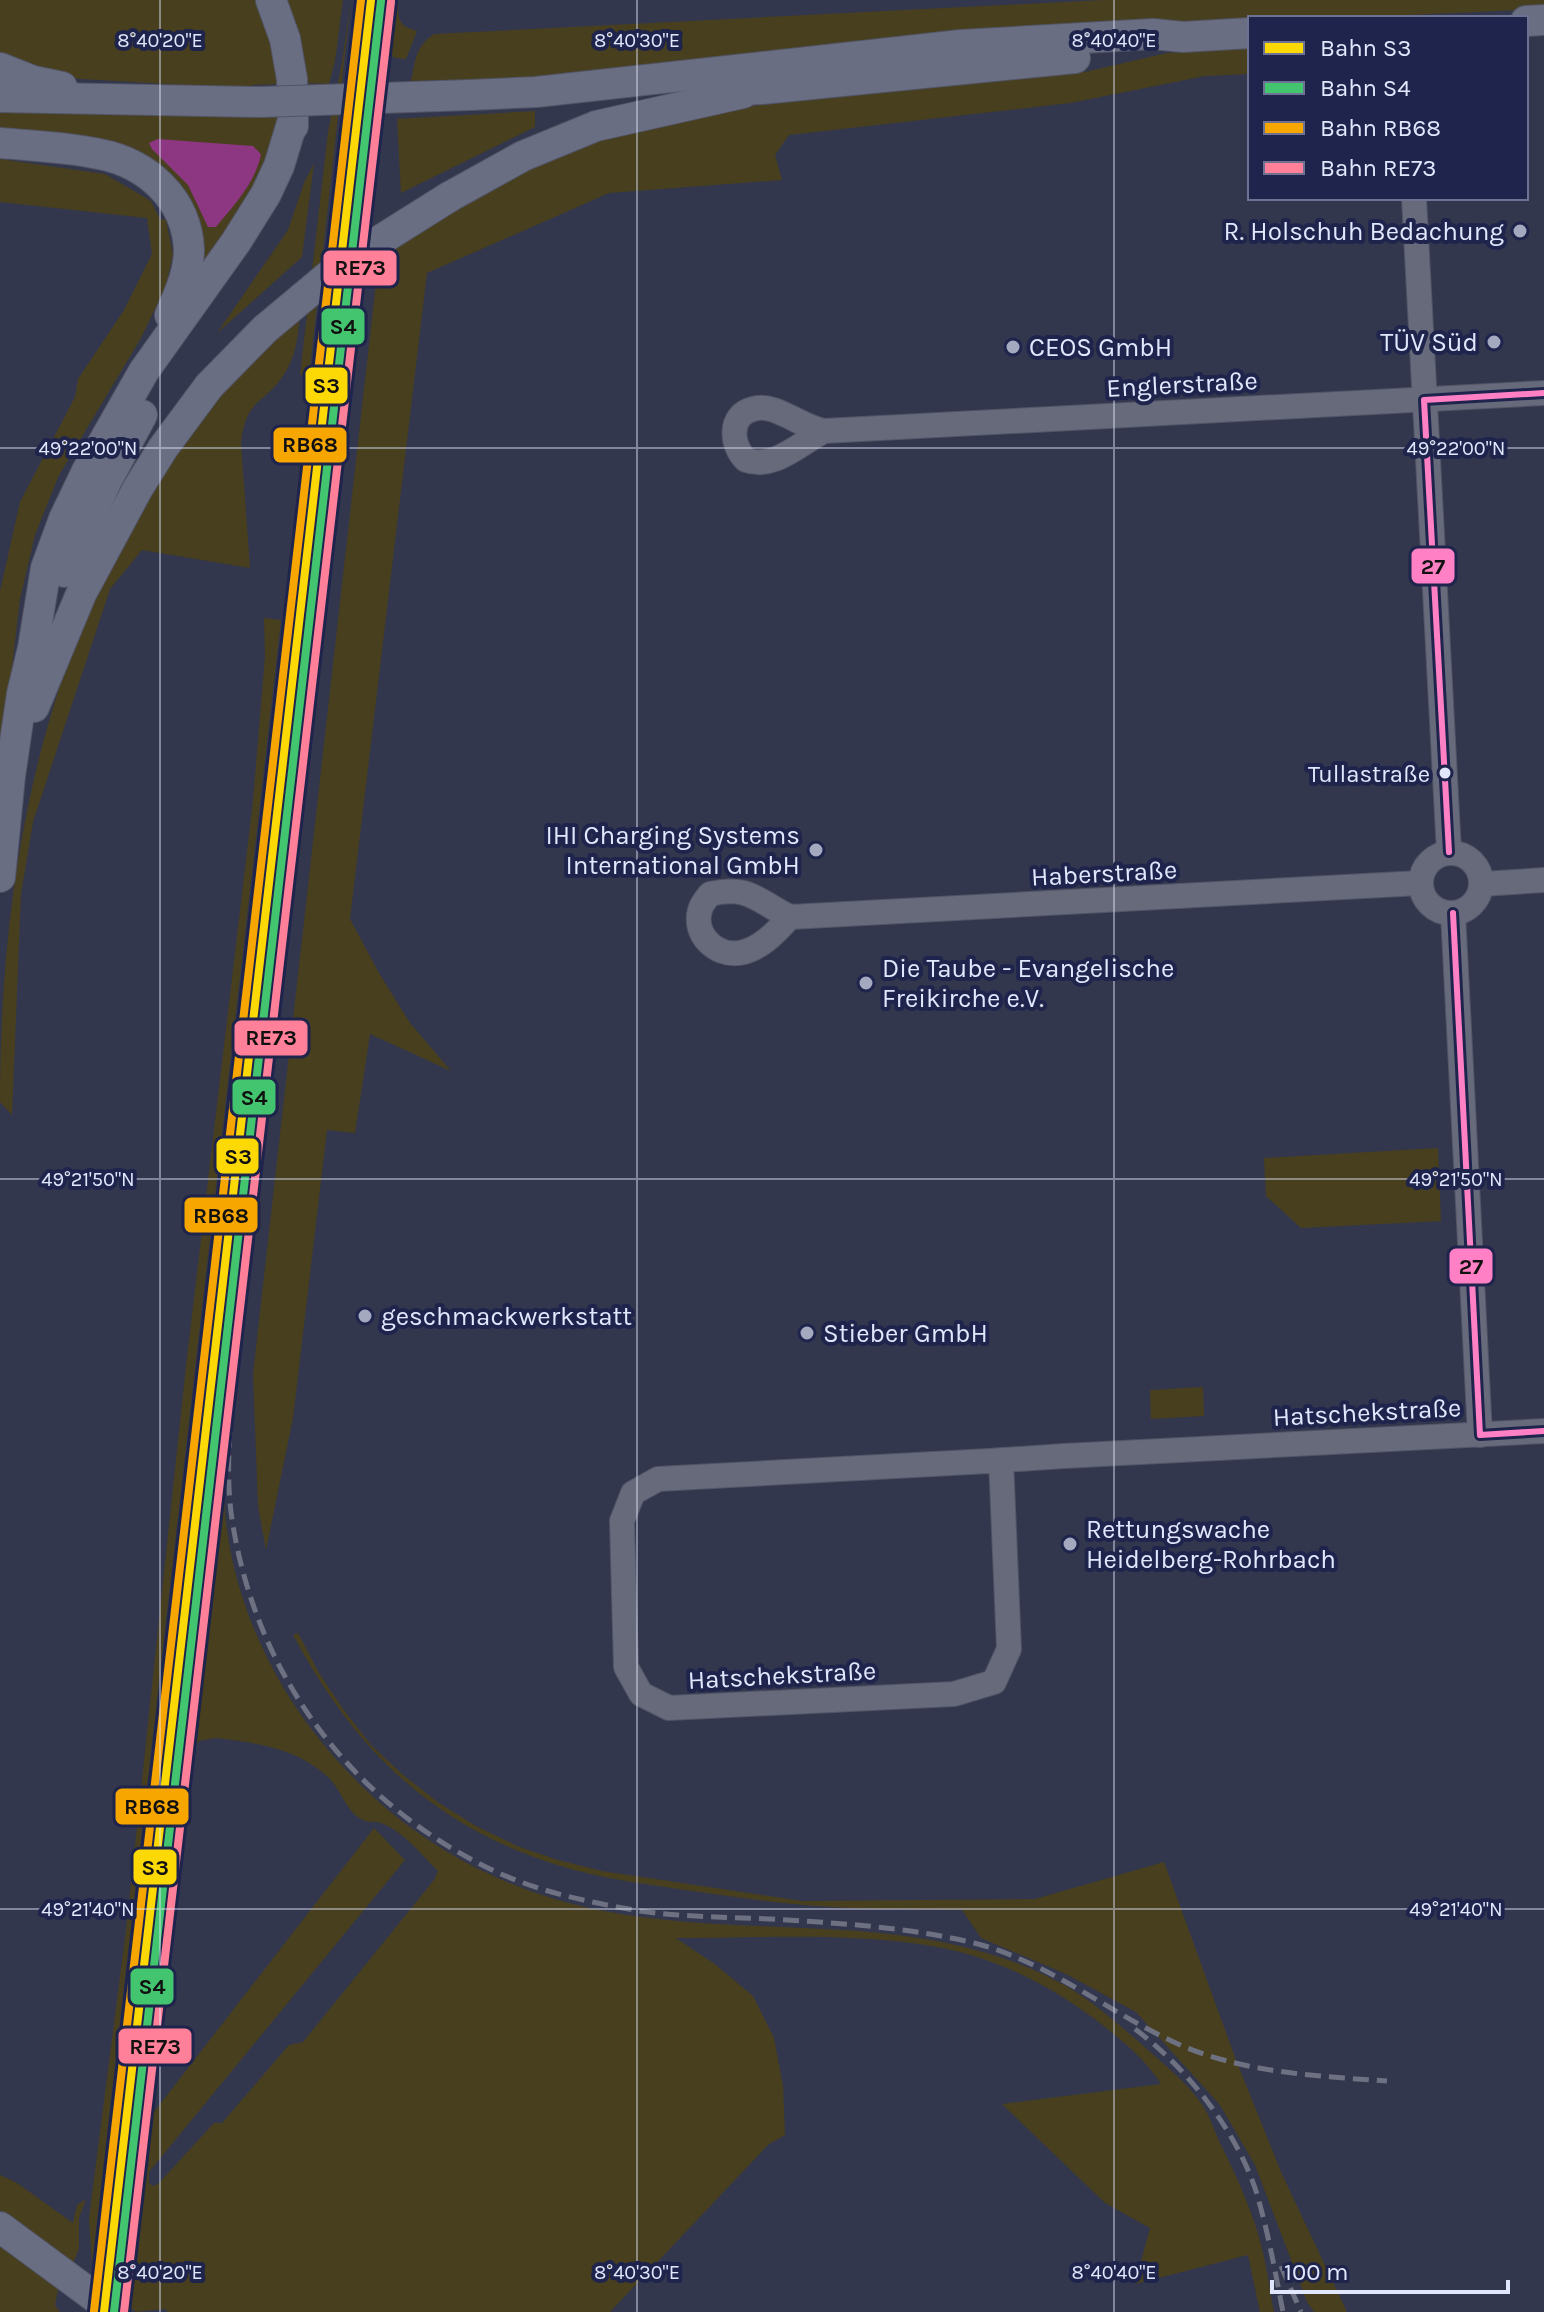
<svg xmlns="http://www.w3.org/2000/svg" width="1544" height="2312" font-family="Karla,sans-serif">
	<rect width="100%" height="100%" fill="#33374d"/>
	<!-- green -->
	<g fill="#483f1e" fill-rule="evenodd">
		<polygon points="0,0 256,0 271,35 282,84 252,85 251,89 65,78 0,56"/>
		<polygon points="282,0 343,0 335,61 329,84 303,83"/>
		<polygon points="351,0 309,376 300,375 328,132 342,62"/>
		<path d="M392,0H398C398,19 398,26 417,31L406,59L395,58L386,51Z"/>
		<path d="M1103,0H1544V9L1343,18H1250V22L570,77L411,81C416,59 415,47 434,34Z"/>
		<polygon points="1250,48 1250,74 1205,76 1070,103 789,135 775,155 782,180 609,193 427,273 350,919 379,973 410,1023 451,1071 370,1034 355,1133 327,1130 293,1418 266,1550 258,1506 253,1374 379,256 417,228 554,154 645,125 751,106 1085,72 1167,53"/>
		<polygon points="0,107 79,113 282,117 270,168 190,280 180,192 0,131"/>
		<polygon points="535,111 535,127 401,193 397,119"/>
		<polygon points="0,159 105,174 151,201 160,219 166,220 173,254 166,286 141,338 59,475 35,535 20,599 0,770 0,591 20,502 75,397 78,379 124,310 152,254 147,218 0,202"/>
		<polygon points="314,163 302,257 217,333 288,230 304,183"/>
		<path d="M300,315C298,336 296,358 283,376C262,406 246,398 241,444L250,568L142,550L110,589L33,822L21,894L12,1115L0,1102C0,920 27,734 107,570C118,546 134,524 147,502C169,465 191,428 218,395C242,366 273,341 300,315Z"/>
		<polygon points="264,618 281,620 92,2265 89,2218 126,1930 186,1366 253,801 265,657"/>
		<polygon points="1438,1148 1441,1221 1301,1228 1266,1196 1264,1158"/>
		<polygon points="1203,1387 1204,1416 1151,1419 1150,1390"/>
		<path d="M207,1493L224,1495C227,1583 265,1672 320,1740C378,1813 454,1866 542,1895C639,1927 744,1924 844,1930C920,1935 999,1948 1066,1986C1095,2003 1123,2028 1148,2050C1166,2066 1187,2083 1201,2103C1209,2114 1214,2130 1220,2143C1237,2177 1255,2216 1263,2253C1268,2273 1270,2293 1274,2312H1260L1248,2255L1135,2284L1150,2228L1105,2203L1002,2104L1161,2084C1143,2056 1118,2037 1092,2017C1052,1987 1005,1963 956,1951C872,1931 763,1938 676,1938L716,1965L753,1996L774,2038L783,2086L785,2135L769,2144L610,2312H169L164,2309L136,2312L114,2295ZM216,1738C257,1743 298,1748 329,1778C342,1791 346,1812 363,1820C369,1823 376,1821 381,1823C403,1831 422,1855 438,1871L434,1880L303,2042L289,2045L222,2123H214L158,2184L153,2186L149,2183V2172L405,1860L374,1828L154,2112L192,1748L199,1741Z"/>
		<path d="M298,1633L319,1673L343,1709L371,1745L403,1775L439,1803L476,1826L517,1846L558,1860L602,1871L802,1901L1035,1899L1164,1862L1236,2060L1281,2172L1347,2312H1314L1307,2302L1255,2165L1220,2105L1136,2012L1066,1974L981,1938L962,1910C914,1909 865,1910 817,1906C773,1903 729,1896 685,1890C641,1883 596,1878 554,1864C430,1824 354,1748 293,1635Z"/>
		<polygon points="0,2175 17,2183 73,2223 77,2205 86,2199 79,2218 79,2248 73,2264 0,2210"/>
		<polygon points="0,2243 59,2285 55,2305 60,2312 0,2312"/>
	</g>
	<!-- water -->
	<path fill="#8d3681" d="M158,139L253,146L261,154C256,182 234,205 216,227H208L188,185L152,149L149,143Z"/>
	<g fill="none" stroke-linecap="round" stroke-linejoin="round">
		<!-- minor casing -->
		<g stroke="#515466" stroke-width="26">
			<g id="minor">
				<polyline points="1414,198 1449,852"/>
				<path d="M824,431C799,444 774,470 746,460C731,446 728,415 753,409C775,402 800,427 824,431L1544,393"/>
				<circle cx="1451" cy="883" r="30"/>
				<polyline points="1482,884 1544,880"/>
				<polyline points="1453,913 1480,1435"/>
				<path d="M790,917C776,932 760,950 739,953C715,956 693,934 700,910C701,905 706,899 710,894C749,885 756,900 790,917L1420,883"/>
				<polyline points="1001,1460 1009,1649 994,1682 954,1694 669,1708 641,1694 626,1667 622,1521 633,1493 658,1479 989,1461 1064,1456 1544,1431"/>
			</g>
		</g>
		<!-- major casing -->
		<g stroke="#515466" stroke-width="32">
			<g id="major">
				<polyline points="271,0 285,39 292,79 293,126"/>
				<polyline points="1526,21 1544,20"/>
				<polyline points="0,68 33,81 62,87"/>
				<polyline points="720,91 762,89 1075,58"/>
				<polyline points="470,95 536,92 961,45 1153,34 1183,37 1250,33"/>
				<polyline points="0,97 261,102"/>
				<path d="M0,143C33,146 67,147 99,154C147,163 187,199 189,250C189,273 179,294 170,315"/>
				<polyline points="449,197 523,156 596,126 743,93"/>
				<polyline points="64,572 107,480 142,415"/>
				<polyline points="34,707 81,594 138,488 163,448 209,386 265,329"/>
				<polyline points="0,877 10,776 22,694 33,648 46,568 64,519 87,471 144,371 236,242 266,194 279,166 293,120"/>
				<polyline points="0,2227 115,2312"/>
			</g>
		</g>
		<!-- minor -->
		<use href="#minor" stroke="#666a7a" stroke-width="24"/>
		<!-- major -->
		<use href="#major" stroke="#6a6e82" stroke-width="30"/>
		<!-- rail -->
		<g stroke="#6e7181" stroke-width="5" stroke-dasharray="16 8" stroke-linecap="butt">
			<path d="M385,0L355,325L233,1390C230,1430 226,1471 231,1512C253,1673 352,1807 501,1874C544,1893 593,1903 640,1911C683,1917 726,1917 770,1919C838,1923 907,1927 974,1943C1049,1962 1109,2013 1178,2044C1244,2073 1316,2076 1387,2081"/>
			<path d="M1135,2029C1186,2067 1236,2130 1256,2191C1268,2231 1275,2271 1283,2312"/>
			<polyline points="1281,2266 1301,2312"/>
		</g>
		<!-- major-bridge casing -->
		<g stroke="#515466" stroke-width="32" stroke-linecap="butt">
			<g id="major-bridge">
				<polyline points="261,102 470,95"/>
				<polyline points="265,329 344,263 449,197"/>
			</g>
		</g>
		<!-- major-bridge -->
		<use href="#major-bridge" stroke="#6a6e82" stroke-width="30"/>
		<!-- bus-1 casing -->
		<g stroke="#1f244d" stroke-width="12">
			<g id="bus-1">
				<polyline points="1449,852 1424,400 1544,393"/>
				<polyline points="1453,913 1480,1435 1544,1431"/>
			</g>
		</g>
		<!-- bus-1 -->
		<use href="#bus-1" stroke="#ff80c5" stroke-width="6"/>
		<!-- rail-1 casing -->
		<g stroke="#1f244d" stroke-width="14">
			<polyline id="rail-1" points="104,2312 371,0"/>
		</g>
		<!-- rail-2 casing -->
		<g stroke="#1f244d" stroke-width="14">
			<polyline id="rail-2" points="114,2312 381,1"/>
		</g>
		<!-- rail-3 casing -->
		<g stroke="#1f244d" stroke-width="14">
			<polyline id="rail-3" points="94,2311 361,0"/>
		</g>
		<!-- rail-4 casing -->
		<g stroke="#1f244d" stroke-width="14">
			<polyline id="rail-4" points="124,2312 391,2"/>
		</g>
		<!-- rail-1 -->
		<use href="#rail-1" stroke="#fcd804" stroke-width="8"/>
		<!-- rail-2 -->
		<use href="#rail-2" stroke="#43c46f" stroke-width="8"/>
		<!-- rail-3 -->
		<use href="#rail-3" stroke="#f7a600" stroke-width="8"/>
		<!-- rail-4 -->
		<use href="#rail-4" stroke="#ff8098" stroke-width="8"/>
	</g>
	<!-- ticks -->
	<path fill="none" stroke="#e1e7fc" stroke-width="2" stroke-opacity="0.45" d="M160,0V2312M637,0V2312M1114,0V2312M0,448H1544M0,1179H1544M0,1909H1544"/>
	<!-- markers -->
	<g fill="#a4a9bf" stroke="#1f244d" stroke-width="3">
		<circle cx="1520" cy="231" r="8"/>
		<circle cx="1494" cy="342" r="8"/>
		<circle cx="1013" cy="347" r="8"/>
		<circle cx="816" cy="850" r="8"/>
		<circle cx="866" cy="983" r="8"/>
		<circle cx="365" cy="1316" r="8"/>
		<circle cx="807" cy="1333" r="8"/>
		<circle cx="1070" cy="1544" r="8"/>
	</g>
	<circle fill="#e1e7fc" stroke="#1f244d" stroke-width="3" cx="1445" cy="773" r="7"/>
	<g text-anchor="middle" stroke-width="8" stroke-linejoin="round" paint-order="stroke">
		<!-- bus labels -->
		<g font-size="24" fill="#e1e7fc" stroke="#1f244d" text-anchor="end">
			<text x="1430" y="782">Tullastraße</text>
		</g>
		<!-- poi labels -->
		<g font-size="26" fill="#e1e7fc" stroke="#1f244d" text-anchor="start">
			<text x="1504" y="240" text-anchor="end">R. Holschuh Bedachung</text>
			<text x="1478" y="351" text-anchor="end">TÜV Süd</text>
			<text x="1029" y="356">CEOS GmbH</text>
			<text x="800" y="844" text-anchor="end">IHI Charging Systems<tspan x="800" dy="30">International GmbH</tspan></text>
			<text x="882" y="977">Die Taube - Evangelische<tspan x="882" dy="30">Freikirche e.V.</tspan></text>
			<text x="381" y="1325">geschmackwerkstatt</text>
			<text x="823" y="1342">Stieber GmbH</text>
			<text x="1086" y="1538">Rettungswache<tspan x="1086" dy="30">Heidelberg-Rohrbach</tspan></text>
		</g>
		<!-- street labels -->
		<g font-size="26" fill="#e1e7fc" stroke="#1f244d">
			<text transform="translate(1182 384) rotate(-3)" y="9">Englerstraße</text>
			<text transform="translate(1104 873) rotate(-3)" y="9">Haberstraße</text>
			<text transform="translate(1367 1412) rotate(-3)" y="9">Hatschekstraße</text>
			<text transform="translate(782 1675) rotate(-3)" y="9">Hatschekstraße</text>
		</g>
	</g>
	<g font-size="20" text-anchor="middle" fill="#e1e7fc" stroke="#1f244d" stroke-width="8" stroke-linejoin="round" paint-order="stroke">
		<text x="160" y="47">8°40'20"E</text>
		<text x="637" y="47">8°40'30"E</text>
		<text x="1114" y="47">8°40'40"E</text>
		<text x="88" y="455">49°22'00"N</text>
		<text x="1456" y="455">49°22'00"N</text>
		<text x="88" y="1186">49°21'50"N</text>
		<text x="1456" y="1186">49°21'50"N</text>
		<text x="88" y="1916">49°21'40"N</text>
		<text x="1456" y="1916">49°21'40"N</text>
		<text x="160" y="2279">8°40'20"E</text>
		<text x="637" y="2279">8°40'30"E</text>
		<text x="1114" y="2279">8°40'40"E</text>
	</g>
	<g stroke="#1f244d" stroke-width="3">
		<rect x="322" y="249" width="76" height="38" rx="8" fill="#ff8098"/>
		<rect x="320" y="307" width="46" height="39" rx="8" fill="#43c46f"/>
		<rect x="304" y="366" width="45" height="39" rx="8" fill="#fcd804"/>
		<rect x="272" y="426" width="76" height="38" rx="8" fill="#f7a600"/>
		<rect x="1410" y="547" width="46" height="38" rx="8" fill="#ff80c5"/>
		<rect x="233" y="1019" width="76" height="38" rx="8" fill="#ff8098"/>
		<rect x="231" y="1078" width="46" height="38" rx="8" fill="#43c46f"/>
		<rect x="215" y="1137" width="45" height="38" rx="8" fill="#fcd804"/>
		<rect x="183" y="1196" width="76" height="38" rx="8" fill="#f7a600"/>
		<rect x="1448" y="1247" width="46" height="38" rx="8" fill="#ff80c5"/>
		<rect x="114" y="1787" width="76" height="39" rx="8" fill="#f7a600"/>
		<rect x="132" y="1848" width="46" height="38" rx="8" fill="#fcd804"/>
		<rect x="129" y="1967" width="46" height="39" rx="8" fill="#43c46f"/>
		<rect x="117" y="2027" width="76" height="38" rx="8" fill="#ff8098"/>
	</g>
	<g font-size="22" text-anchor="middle" font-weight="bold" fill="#111">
		<text x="360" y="275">RE73</text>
		<text x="343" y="334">S4</text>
		<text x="326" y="393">S3</text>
		<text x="310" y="452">RB68</text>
		<text x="1433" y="574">27</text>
		<text x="271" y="1045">RE73</text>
		<text x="254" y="1105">S4</text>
		<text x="238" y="1164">S3</text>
		<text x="221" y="1223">RB68</text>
		<text x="1471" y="1274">27</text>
		<text x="152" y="1814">RB68</text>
		<text x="155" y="1875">S3</text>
		<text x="152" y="1994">S4</text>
		<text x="155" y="2054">RE73</text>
	</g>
	<!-- legend -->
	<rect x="1248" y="16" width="280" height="184" fill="#1f244d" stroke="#6d7293" stroke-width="2"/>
	<rect x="1264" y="42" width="40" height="12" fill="#fcd804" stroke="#6d7293" stroke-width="2"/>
	<text x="1320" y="56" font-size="24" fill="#e1e7fc">Bahn S3</text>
	<rect x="1264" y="82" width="40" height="12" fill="#43c46f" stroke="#6d7293" stroke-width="2"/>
	<text x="1320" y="96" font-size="24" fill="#e1e7fc">Bahn S4</text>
	<rect x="1264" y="122" width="40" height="12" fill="#f7a600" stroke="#6d7293" stroke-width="2"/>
	<text x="1320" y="136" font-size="24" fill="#e1e7fc">Bahn RB68</text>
	<rect x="1264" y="162" width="40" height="12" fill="#ff8098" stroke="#6d7293" stroke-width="2"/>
	<text x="1320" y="176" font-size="24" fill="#e1e7fc">Bahn RE73</text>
	<!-- scale -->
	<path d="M1272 2280v12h236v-12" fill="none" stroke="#e1e7fc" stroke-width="4"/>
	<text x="1284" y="2280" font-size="24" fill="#e1e7fc" stroke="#1f244d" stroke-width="6" paint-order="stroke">100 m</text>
</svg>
